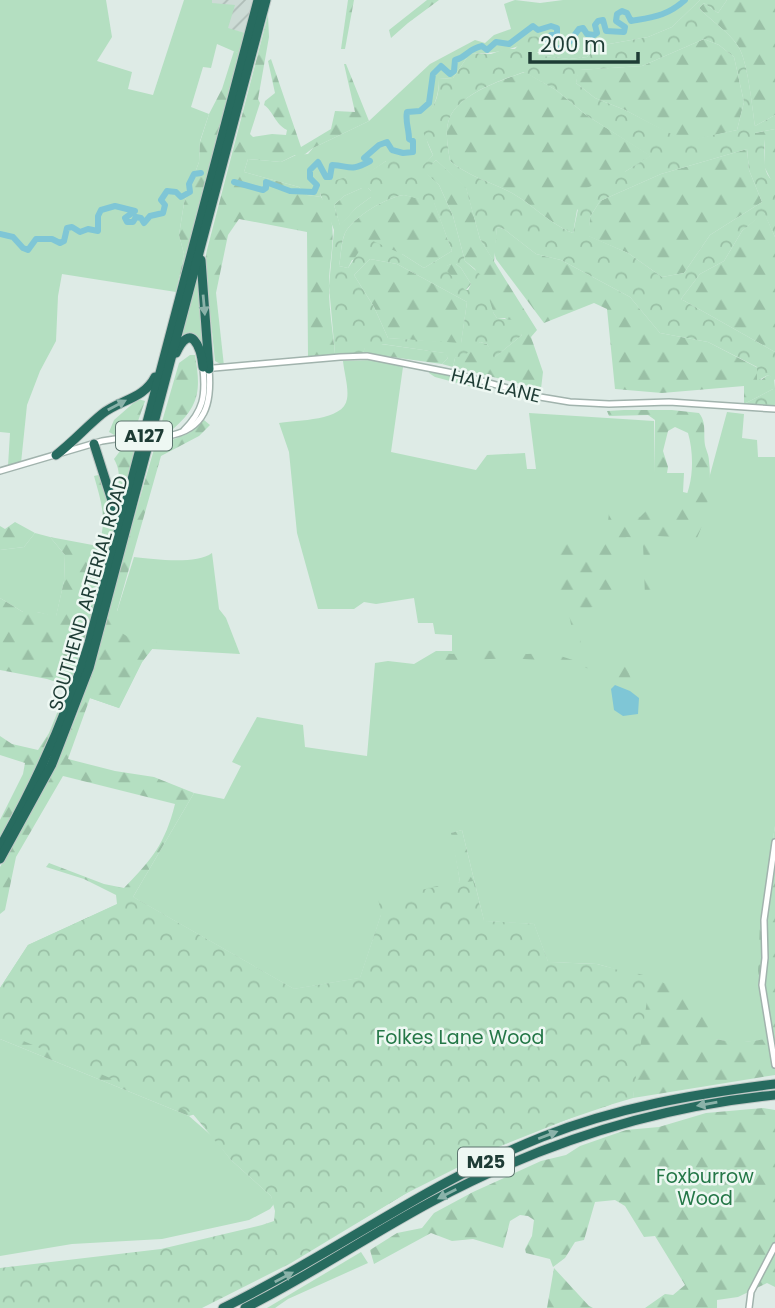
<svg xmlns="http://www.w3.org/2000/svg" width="775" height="1308" font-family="Poppins,sans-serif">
	<defs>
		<pattern id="industrial-furrows" width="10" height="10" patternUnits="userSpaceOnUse" patternTransform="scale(1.75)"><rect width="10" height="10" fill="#ccdbd5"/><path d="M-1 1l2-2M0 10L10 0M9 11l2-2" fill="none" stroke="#afbdb7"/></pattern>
		<pattern id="forest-firs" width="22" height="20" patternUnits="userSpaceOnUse" patternTransform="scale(1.75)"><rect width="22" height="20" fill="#b4dfc1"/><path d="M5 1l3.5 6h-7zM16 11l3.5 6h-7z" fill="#9ac0a6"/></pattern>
		<pattern id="park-crowns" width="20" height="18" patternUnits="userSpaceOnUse" patternTransform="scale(1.75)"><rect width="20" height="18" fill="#b4dfc1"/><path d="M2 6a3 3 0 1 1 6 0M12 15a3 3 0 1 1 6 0" fill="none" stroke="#9ac0a6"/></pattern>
	</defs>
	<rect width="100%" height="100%" fill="#deebe6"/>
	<!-- industrial -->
	<polygon fill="url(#industrial-furrows)" points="212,0 255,0 245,33 228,29 212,3"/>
	<!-- grass -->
	<g fill="#b4dfc1">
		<polygon points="0,0 106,0 112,37 97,61 132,72 128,89 153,95 184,0 212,0 212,3 235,5 228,28 245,33 240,54 217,44 211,68 203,67 191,107 209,114 200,141 199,162 184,203 179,235 184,254 176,292 62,274 58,296 56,341 40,371 27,405 21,463 8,466 10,433 0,432"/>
		<path d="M515,0L540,3L563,0H700L672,27L648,37L598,46L587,57L569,59L544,56L541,36C516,49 499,54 470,53L453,78L439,79C439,117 413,115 433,155L419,171L386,161L363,177H346L320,193L321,197L307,195L299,187L244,172L248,159L281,162L296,155L308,154L313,148L369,121L430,64L475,40L485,43L494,35L511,29L504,4Z"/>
		<polygon points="199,265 206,355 203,343 194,336 177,344"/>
		<polygon points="208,293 216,293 224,366 215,361"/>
		<path d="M373,360L403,367L391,452L476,470L487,455L525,453L527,469H536L529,413L654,421L655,473H684L683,492L704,497L727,412L744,414L742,438L757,440L758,457H775V826L760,922L770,1039L736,1043L716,1039L650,979L597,964L548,962L534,924L484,921L462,830L452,833L460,882L381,915L360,978L294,989L133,897L194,793L224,799L241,766L232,762L257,717L303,725L305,747L367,756L375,663L388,661L414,664L436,651H452V635L435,634L433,623H418L414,598L376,604L364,602L354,609H318L297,533L289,452L279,423C297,420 344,421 347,399C349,388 344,372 343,361Z"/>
		<polygon points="430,371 481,383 486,385 487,391 435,377 429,373"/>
		<polygon points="35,533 50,537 65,555 64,581 56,617 37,612 23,612 0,598 0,550 24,547"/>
		<path d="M212,553L219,609L226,618L240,654L152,649L142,662L119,708L90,698L134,557C153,559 196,565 212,553Z"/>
		<polygon points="0,1039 189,1116 213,1137 231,1160 271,1196 274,1204 270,1209 249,1220 162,1239 72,1244 0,1256"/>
		<polygon points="361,1252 368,1263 288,1299 275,1308 267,1308"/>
	</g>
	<!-- forest -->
	<g fill="url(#forest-firs)">
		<polygon points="348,0 354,0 345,49 341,49"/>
		<polygon points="427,0 439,0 408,23 391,38 389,30"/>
		<path d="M727,0H775V115L755,126C752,107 748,61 738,46C728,31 711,21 699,8L704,3L718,13Z"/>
		<path d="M268,15L269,37L258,99L260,103L250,134L253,137L272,134L286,135L287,130C274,123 274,112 264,105L265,101L275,93L268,61L271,59L301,147L331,129L335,111L355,112L344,64H346L369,121L313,148L300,158L295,155L281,162L248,159L244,172L299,187L307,195L321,197C342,225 328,257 329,288C329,310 333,332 335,354L308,358L307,232L239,219L228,235L216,293H208L205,260L207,250Z"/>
		<polygon points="704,39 719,45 734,57 744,102 737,130 685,142 625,110 595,98 576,83 578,70 642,66"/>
		<polygon points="234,51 240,54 176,292 184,254 179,235 184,203 199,162 200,142 209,114 222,89"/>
		<path d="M525,72L556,90L586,115L651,156L626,171L577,210L573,233C549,224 532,203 508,191C488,181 468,176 450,161C448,147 444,130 450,117C461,93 502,80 525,72Z"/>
		<polygon points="775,129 775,182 772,182 764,166 765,139 755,137 755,133"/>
		<polygon points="747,149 749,170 762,202 710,235 684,273 662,277 628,253 588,236 590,217 600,201 661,174"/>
		<polygon points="436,160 466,187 480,239 537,330 531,337 543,372 541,389 453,367 455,358 480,342 487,344 495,357 522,335 505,318 497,318 494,314 475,269 465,261 453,216 439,185 424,172"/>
		<polygon points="362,188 368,188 371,191 371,197 356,208 340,226 334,205 344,196"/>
		<path d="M404,195L434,202L452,251L424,268L402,254L352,260L348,268L339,266C341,256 341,243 345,233C353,217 387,197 404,195Z"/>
		<polygon points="764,212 775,237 775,352 681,299 700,274 724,261 742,231"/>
		<polygon points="497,227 504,229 536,254 561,260 630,297 660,333 708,342 758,368 757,375 761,380 768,375 774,378 775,388 744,404 744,386 662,393 615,389 607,309 594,303 544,323 496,259 494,252"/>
		<polygon points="370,259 397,264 467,302 461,344 388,338 374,307 354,275"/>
		<polygon points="451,264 456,264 461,268 471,284 465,291 446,271 446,266"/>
		<polygon points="381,344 445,353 448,358 442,364 363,353 365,347"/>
		<path d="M190,355H195C201,390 200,406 172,430V440L189,433L204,420L210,425L199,436L161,456L117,611L120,616L119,631L128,637L156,640L159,649H152L142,662L119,708L90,698L68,759L115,771L154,777L194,793L133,897L294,989L360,978L381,915L378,897L460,882L451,833L462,830L484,921L534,924L548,962C591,964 644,968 681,992C695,1001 708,1013 721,1023L716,1039C735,1043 751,1042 770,1038L758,971L760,922L775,826V1075L633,1098L634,1086L610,1105L545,1127L500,1146L405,1194L353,1225L215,1108L189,1116L0,1039V988L28,945L117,904L116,895L84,879L46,867L49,863L104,884L124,888C152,859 165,844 175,804L63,776L16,857L5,910L0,914V867L43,791L77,715L179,363Z"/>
		<polygon points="138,399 145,401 137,424 125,427 116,436 109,432 114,420"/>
		<path d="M624,410H672L699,413C707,423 703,433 705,445C706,450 709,455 709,461C712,484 707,517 697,538L657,536L650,542L651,586L668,587L667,592L651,598L645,597L643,543L638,539L627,537L619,542C616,562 624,594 600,604C591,608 583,610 574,615L581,643L593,659L626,665L631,679L628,682C585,663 537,657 490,659C472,659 455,663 436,663L432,658L435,653L453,654L471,649L527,654L551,653L576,661L578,656L567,606L558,588L552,563L549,538L601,541L606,538L610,505L640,517L652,505L658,504L661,510L655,522L662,524C666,521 672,518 676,514C694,493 695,457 688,433L675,427L668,431L663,451L668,467L667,473L655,474V420L648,415L609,416L607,411Z"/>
		<path d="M136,444L123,502L119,507C115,486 124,477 114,459L120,451L122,445Z"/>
		<path d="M102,474L114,527L112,544L67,699L41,760L0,839V820L23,774L25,763L0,755V736L12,744L38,750L49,733L68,686L47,679L0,670V598L23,612H37L56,616L64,581L65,555L50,537L98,546C108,521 101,501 94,476Z"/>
		<polygon points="15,522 35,533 24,547 0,550 0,526 5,529"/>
		<polygon points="763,1108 775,1110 775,1287 767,1283 738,1297 717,1300 717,1308 645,1308 665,1294 673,1295 685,1285 655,1236 644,1237 625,1206 615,1200 595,1202 584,1240 575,1242 565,1258 553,1267 550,1259 526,1253 525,1249 532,1236 534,1220 528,1216 520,1215 510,1221 503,1248 473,1239 452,1241 431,1233 374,1264 370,1250 397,1233 422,1228 434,1213 473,1192 541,1161 566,1155 580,1146 626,1130 659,1127 706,1113"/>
		<polygon points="554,1268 589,1306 593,1308 547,1308"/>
	</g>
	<!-- park -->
	<g fill="url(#park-crowns)" fill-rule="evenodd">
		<path d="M700,0H727L718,13L704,3L699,8C711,21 728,31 738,46C748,61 752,106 755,126L775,115V129L755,133V136H764L765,139C764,153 761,175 775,182V237L764,213L742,231L724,261L700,274L681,299L775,352V380L768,375L757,381V367L708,342L660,333L630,297L561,260L536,254L504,229L497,227L494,262L480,239L466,188L436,160L425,172L439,185L453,216L465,261L482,276L494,314L497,318L513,320L522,335L494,358L487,344L480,342L465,355L455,358L453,367L442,364L448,358L444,353L382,344L375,349L365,348L363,353L335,354L329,286L334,230L320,193L324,184L346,177L363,176L386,161L409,159L419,170L433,155L421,127C431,106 439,105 439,79L453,78L470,53L491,54L505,49H515L525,37L542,36L544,56L569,59L587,57L598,46L648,37L672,27ZM704,39L719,45L734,57L744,102L737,130L685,141L625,110L595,98L576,83L579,70L642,66ZM524,72L556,90L586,115L650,156L626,171L582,190L573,233C549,224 532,203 508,191C488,181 468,176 450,161C448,147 444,130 450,117C461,93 502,80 524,72ZM747,149L749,170L762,202L710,235L684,273L662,277L628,253L589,236L590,217L600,201L661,174ZM362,188H368L371,191V197L356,208L340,225L334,205L344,196ZM404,195L434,203L452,251L424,268L402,254L373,241L360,250L348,268L339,266C341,256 341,242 345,233C353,217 387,197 404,195ZM370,259L397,264L467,302L461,343L388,338L374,307L354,275ZM451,264H456L461,268L471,284L468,290H465L447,271V266Z"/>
		<polygon points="775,388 775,407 744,404"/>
		<polygon points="473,881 484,921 534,924 548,962 597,964 650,979 633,1098 586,1112 488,1151 420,1185 291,1263 202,1308 0,1308 0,1268 161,1249 262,1225 274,1221 275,1211 271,1196 231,1160 192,1113 0,1031 0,988 28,945 133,897 294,989 360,978 381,915 378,897"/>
	</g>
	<!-- water -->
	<polygon fill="#7fc6d6" points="615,685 630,691 639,698 638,714 623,716 614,710 611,689"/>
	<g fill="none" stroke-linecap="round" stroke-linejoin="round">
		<!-- river -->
		<g stroke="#7fc6d6" stroke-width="6">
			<path d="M234,182L263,190L266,188V182L290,191L314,192L317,185L310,178V170L318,162L326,177H330L332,165C351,166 350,172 370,161L364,158L379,145L387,142L392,150L403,153L413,152V141L409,139C409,129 405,121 407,112L420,111L429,103L433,74L441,66L450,74L454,71L455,60C468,57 467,49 482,46L487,50L496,42L509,44L533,26L538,30L551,26L557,28V35H551L548,42L552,49C569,49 570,40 579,29L583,28L587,34L594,35L597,33L595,25L598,21L603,20L606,31L624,32L625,27L616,21L617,14L622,11L627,13L631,21C654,17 667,16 685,0"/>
			<polyline points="0,234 13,237 23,248 28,250 36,239 52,239 60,243 64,241 67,228 72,227 80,232 88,229 98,231 98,216 101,210 115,206 135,211 125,218 127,222 133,222 136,217 141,218 144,223 150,216 163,213 165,205 161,200 167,191 176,192 181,197 190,192 189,184 194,174 201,173"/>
		</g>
		<!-- minor casing -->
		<g stroke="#a1b3ad" stroke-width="8">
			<g id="minor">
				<path d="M184,430C203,411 206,396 203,369L340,357L367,356L453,373L540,397L570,402L609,404L669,402L775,409"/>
				<path d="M167,436C206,430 212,403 209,369"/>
				<polyline points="0,471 102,441 128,437"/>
				<polyline points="775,842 764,920 765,958 762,985 775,1065"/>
				<polyline points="749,1308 751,1292 775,1246"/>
			</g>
		</g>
		<!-- highway casing -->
		<g stroke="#c0c8c6" stroke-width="11">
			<g id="highway">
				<polyline points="201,260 209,369"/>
				<path d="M176,353C191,321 201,347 203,367"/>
				<polyline points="94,444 114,507 116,526"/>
				<path d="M56,455C73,442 86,427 102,414C119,400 144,399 155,377"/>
				<path d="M0,847C37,781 67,715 89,643L258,0"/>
				<polyline points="0,859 52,764 89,668 266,0"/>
				<path d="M223,1308C332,1255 429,1182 542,1137C618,1107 695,1094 775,1084"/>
				<path d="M245,1308C309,1276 368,1236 431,1202C539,1144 653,1107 775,1095"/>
			</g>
		</g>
		<!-- minor -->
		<use href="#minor" stroke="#fff" stroke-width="5"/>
		<!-- highway -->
		<use href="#highway" stroke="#276b5f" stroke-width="9"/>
		<!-- minor-bridge casing -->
		<g stroke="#a1b3ad" stroke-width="8" stroke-linecap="butt">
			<polyline id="minor-bridge" points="128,437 167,436"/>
		</g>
		<!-- minor-bridge -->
		<use href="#minor-bridge" stroke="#fff" stroke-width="5"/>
	</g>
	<!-- one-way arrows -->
	<defs><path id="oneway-solid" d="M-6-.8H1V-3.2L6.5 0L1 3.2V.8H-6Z" transform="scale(1.75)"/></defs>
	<g fill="#8ab2a9">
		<use href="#oneway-solid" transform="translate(204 305) rotate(85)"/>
		<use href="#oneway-solid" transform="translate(117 405) rotate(-28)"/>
		<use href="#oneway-solid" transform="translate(707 1104) rotate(170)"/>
		<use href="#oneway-solid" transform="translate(548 1135) rotate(-21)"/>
		<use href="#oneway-solid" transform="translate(447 1194) rotate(153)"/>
		<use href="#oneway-solid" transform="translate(284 1277) rotate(-28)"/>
	</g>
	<g text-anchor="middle" stroke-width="5" stroke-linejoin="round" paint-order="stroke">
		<!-- shield labels -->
		<g fill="#eef8f3" stroke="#5c746e" stroke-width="2">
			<rect x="116" y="421.5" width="56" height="29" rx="5"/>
			<rect x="458" y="1147.5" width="56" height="29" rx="5"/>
		</g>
		<g font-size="18" font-weight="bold" fill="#1e3c35">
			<text x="144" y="442">A127</text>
			<text x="486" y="1168">M25</text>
		</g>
		<!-- street labels -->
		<g font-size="19" fill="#1e3c35" stroke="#eef8f3">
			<text transform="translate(496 385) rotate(14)" y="7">HALL LANE</text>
			<text transform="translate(88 593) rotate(-74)" y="7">SOUTHEND ARTERIAL ROAD</text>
		</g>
		<!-- park labels -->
		<g font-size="19" fill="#247747" stroke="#eef8f3">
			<text x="460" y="1044">Folkes Lane Wood</text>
			<text x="705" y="1183">Foxburrow<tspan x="705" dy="22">Wood</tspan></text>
		</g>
	</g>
	<!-- scale -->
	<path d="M530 52v10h108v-10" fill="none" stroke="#1e3c35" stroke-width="3.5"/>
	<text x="540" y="52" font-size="21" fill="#1e3c35" stroke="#eef8f3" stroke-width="5" paint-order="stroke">200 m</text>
</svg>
